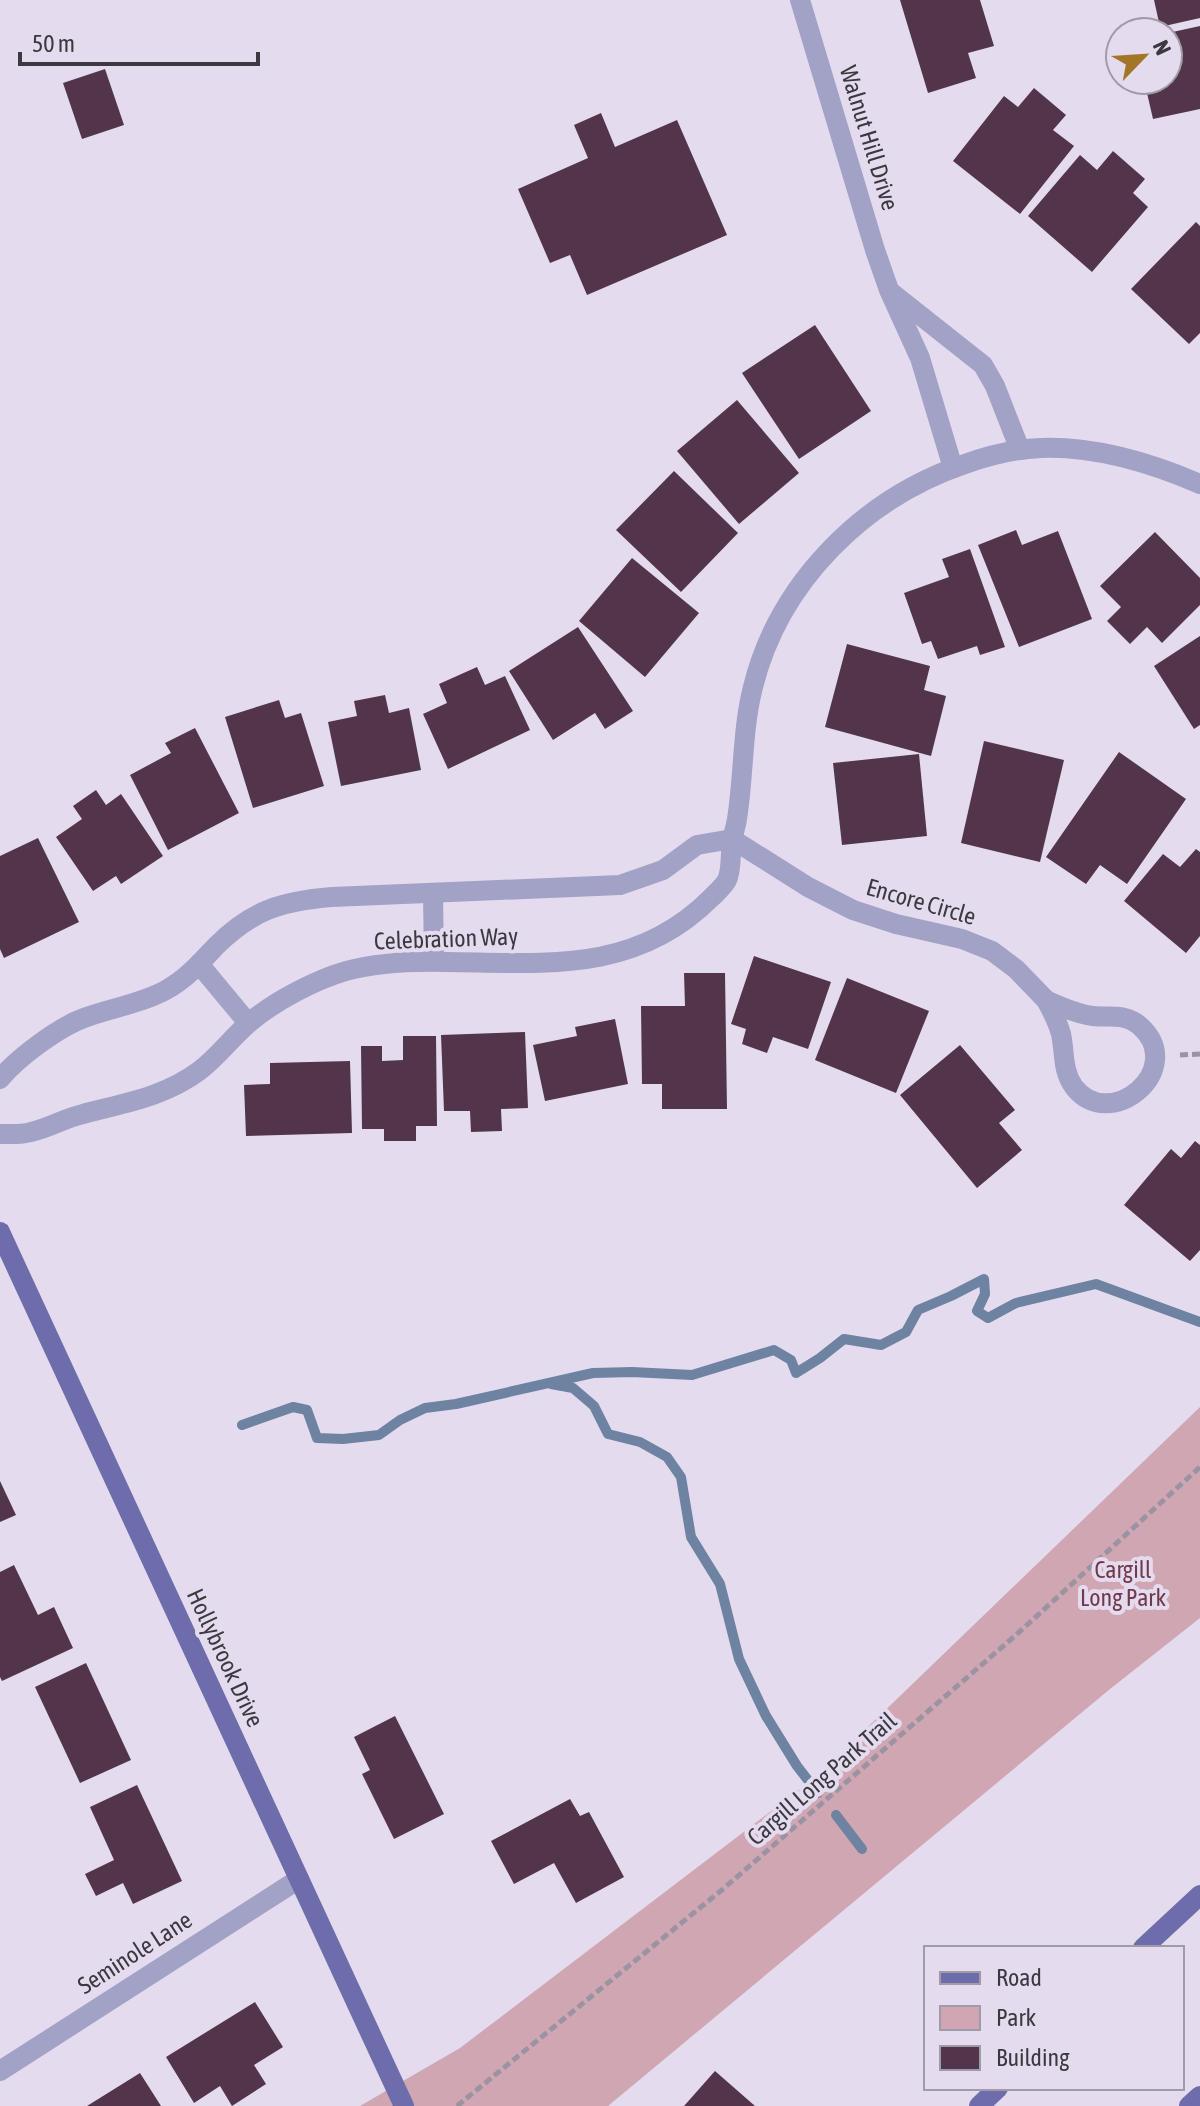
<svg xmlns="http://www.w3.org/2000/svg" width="1200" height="2106" font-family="'Asap Condensed',sans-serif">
	<rect width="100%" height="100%" fill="#e5dbee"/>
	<!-- green -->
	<polygon fill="#cfa6b1" points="1200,1407 1200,1618 1110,1689 608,2106 360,2106 460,2048 817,1776"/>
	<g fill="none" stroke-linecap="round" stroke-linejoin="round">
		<!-- stream -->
		<g stroke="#6e83a2" stroke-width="10">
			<polyline points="551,1384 573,1388 594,1406 608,1434 640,1442 667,1457 681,1477 691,1537 720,1584 739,1659 766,1716 797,1766 818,1793"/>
			<polyline points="242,1425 293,1407 307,1410 317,1438 343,1439 379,1435 400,1420 425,1408 456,1404 593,1373 632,1372 692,1375 774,1350 791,1360 796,1373 820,1358 844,1339 881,1345 906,1332 918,1310 951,1296 984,1279 985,1294 977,1311 988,1318 1016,1303 1096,1284 1200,1322"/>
			<polyline points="836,1815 862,1849"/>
		</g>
	</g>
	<!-- building -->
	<g fill="#52354b">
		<polygon points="900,0 980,0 994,46 968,53 976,78 928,93"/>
		<polygon points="1154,0 1200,0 1200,18 1160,27"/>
		<polygon points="1200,26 1200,109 1153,119 1144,80 1168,80 1168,33"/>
		<polygon points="105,69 124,125 82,139 63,83"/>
		<polygon points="1034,88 1066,115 1053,130 1074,146 1020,214 953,161 1004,96 1018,107"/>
		<polygon points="601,113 615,147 677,120 727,235 587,295 570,255 550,263 518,189 588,158 574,125"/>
		<polygon points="1113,151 1145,179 1133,193 1148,207 1092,272 1028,216 1080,155 1097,170"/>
		<polygon points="1196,222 1200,226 1200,333 1189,344 1131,289"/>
		<polygon points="815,325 871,411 799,459 742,373"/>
		<polygon points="737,400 799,473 739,524 677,451"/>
		<polygon points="674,471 738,533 681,592 616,530"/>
		<polygon points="1016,530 1022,545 1058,531 1092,619 1019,647 978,545"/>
		<polygon points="1155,532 1200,578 1200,605 1162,643 1147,627 1130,644 1107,621 1121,607 1100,586"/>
		<polygon points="970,549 1005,647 980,655 977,646 938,659 931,641 922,644 904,593 949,577 942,559"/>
		<polygon points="632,558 699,613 645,677 579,621"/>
		<polygon points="578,627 633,711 605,729 595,713 553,740 509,671"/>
		<polygon points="1200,636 1200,725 1194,729 1154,666"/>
		<polygon points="847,644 930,666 924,690 946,696 931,756 825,727"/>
		<polygon points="477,667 485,685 505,676 530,730 448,769 423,714 447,703 439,684"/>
		<polygon points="385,695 389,713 409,708 421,770 341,786 328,722 357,716 354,701"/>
		<polygon points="279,700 285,718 301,713 324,786 253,808 225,717"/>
		<polygon points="195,728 239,813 168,850 130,775 171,753 165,743"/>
		<polygon points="984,741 1064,760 1040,862 961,843"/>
		<polygon points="1119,752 1186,799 1127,884 1100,865 1086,884 1046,857"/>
		<polygon points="919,754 927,836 842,845 833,763"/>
		<polygon points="96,790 106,805 121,794 163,856 121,884 116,876 93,891 56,837 82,819 73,806"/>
		<polygon points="38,838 79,922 4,958 0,949 0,856"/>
		<polygon points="1196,849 1200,852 1200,936 1186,953 1124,901 1163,854 1180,867"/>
		<polygon points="754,956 831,982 808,1049 773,1037 767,1053 742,1044 746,1029 731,1024"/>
		<polygon points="684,973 725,973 727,1109 662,1109 662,1084 642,1084 641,1006 685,1006"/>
		<polygon points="847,978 929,1011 896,1093 815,1060"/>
		<polygon points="615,1019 628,1084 545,1101 533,1045 577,1036 575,1027"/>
		<polygon points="525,1032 528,1108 501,1109 502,1131 471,1132 470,1111 444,1111 441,1035"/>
		<polygon points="403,1036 436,1036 437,1126 416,1126 416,1141 384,1141 384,1129 362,1129 361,1046 382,1046 382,1061 403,1060"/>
		<polygon points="960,1045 1015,1110 999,1123 1022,1150 977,1188 900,1095"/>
		<polygon points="350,1061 352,1133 246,1136 244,1085 270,1084 270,1063"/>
		<polygon points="1195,1141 1200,1145 1200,1250 1190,1261 1124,1205 1171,1149 1181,1158"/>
		<polygon points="0,1481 16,1515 0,1522"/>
		<polygon points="14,1565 38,1615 54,1607 73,1648 2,1681 0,1677 0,1572"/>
		<polygon points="86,1663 131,1760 80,1783 35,1687"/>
		<polygon points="395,1716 444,1814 394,1839 362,1774 370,1770 354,1737"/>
		<polygon points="137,1785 182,1881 133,1904 123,1883 96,1896 85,1874 114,1860 90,1807"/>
		<polygon points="570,1799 580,1816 589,1812 624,1877 576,1903 554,1863 514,1884 491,1841"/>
		<polygon points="255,2002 283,2047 254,2065 266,2084 232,2106 220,2086 194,2103 166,2057"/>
		<polygon points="715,2071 755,2106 684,2106"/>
		<polygon points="140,2073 161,2106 87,2106"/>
	</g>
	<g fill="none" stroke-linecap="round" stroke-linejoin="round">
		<!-- path -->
		<g stroke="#9b93a2" stroke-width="5" stroke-dasharray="8 4" stroke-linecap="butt">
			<polyline points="1180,1055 1200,1054"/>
			<polyline points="457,2106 723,1889 1016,1635 1200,1467"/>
		</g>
		<!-- minor -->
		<g stroke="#a1a2c5" stroke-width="20">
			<polyline points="800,0 875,250 889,290 920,358 953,468"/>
			<polyline points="892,293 983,365 995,386 1020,450"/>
			<polyline points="732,839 808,887 853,910 896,924 962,939 992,951 1016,969 1046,1000"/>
			<polyline points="433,894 434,961"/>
			<polyline points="199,964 248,1023"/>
			<path d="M1046,1000C1061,1007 1077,1014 1093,1016C1110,1018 1125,1013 1140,1026C1188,1069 1110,1134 1074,1087C1062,1071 1065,1052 1061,1034C1058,1022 1052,1011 1046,1000Z"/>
			<path d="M0,1079C17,1058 59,1027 84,1018C111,1008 140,1004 166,990C186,979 200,963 216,946C252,910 282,901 332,897L620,885L663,870L697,845L732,839"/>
			<path d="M0,1134C10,1134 21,1135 31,1132C49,1128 65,1118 83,1114C124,1103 164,1097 199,1071C218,1057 232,1037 250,1022C275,1001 315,980 346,971C379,962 413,961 447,962C545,963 635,974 711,898C716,893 724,886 727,880C732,870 730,853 732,842C733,834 736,826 737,819C744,775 742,730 753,687C779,582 864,498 965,464C990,455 1015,449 1041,448C1095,446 1151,463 1200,484"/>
			<polyline points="0,2071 299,1879"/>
		</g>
		<!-- major -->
		<g stroke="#6e6dab" stroke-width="20">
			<polyline points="0,1232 404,2106"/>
			<polyline points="1143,1948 1200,1895"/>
			<polyline points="979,2106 998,2088"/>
			<polyline points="1189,2106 1200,2096"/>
		</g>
	</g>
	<g text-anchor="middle" stroke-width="8" stroke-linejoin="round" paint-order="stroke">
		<!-- street labels -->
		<g font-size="24" fill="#3c3840" stroke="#e5dbee">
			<text transform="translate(869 138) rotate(73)" y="8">Walnut Hill Drive</text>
			<text transform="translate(921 902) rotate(16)" y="8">Encore Circle</text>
			<text transform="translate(446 939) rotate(-2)" y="8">Celebration Way</text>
			<text transform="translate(225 1658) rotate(65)" y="8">Hollybrook Drive</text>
			<text transform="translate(822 1779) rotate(-41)" y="8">Cargill Long Park Trail</text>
			<text transform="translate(135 1953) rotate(-33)" y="8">Seminole Lane</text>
		</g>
		<!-- park labels -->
		<g font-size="24" fill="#72384b" stroke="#e5dbee">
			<text x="1123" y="1578">Cargill<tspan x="1123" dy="28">Long Park</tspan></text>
		</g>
	</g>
	<!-- legend -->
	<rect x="924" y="1946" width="260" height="144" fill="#e5dbee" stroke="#a19aa8" stroke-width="2"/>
	<rect x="940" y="1972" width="40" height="12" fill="#6e6dab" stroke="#a19aa8" stroke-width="2"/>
	<text x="996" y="1986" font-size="24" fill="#3c3840">Road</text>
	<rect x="940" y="2006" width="40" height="24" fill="#cfa6b1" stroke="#a19aa8" stroke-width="2"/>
	<text x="996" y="2026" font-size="24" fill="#3c3840">Park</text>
	<rect x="940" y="2046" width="40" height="24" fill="#52354b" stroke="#a19aa8" stroke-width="2"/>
	<text x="996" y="2066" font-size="24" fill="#3c3840">Building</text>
	<!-- north arrow -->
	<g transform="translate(1144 56) rotate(65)"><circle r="38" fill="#e5dbee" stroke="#a19aa8" stroke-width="2"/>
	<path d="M0-6L14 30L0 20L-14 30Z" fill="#a27527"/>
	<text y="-12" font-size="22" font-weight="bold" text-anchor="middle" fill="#3c3840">N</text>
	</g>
	<!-- scale -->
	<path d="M20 52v12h238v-12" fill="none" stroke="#3c3840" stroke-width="4"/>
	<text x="32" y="52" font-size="24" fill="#3c3840" stroke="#e5dbee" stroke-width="6" paint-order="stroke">50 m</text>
</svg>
